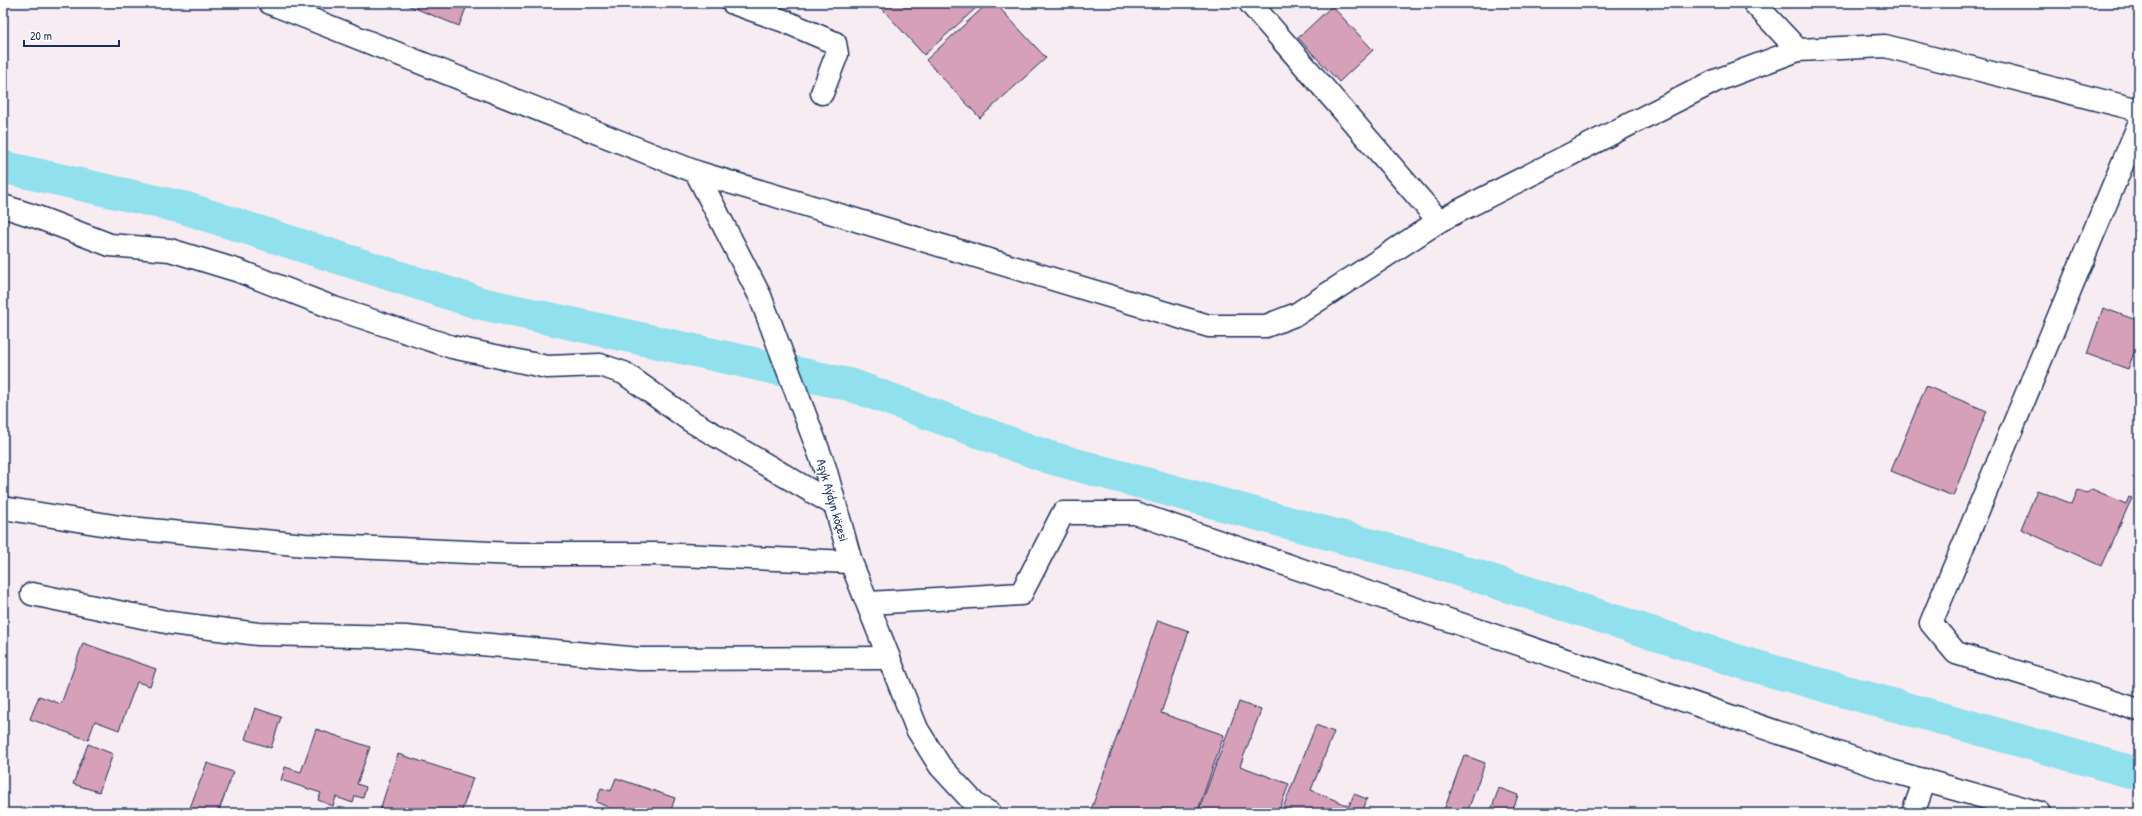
<svg xmlns="http://www.w3.org/2000/svg" width="2142" height="816" font-family="'Patrick Hand',sans-serif">
	<rect width="100%" height="100%" fill="#f7ecf1"/>
	<filter id="ink" filterUnits="userSpaceOnUse"><feTurbulence type="fractalNoise" baseFrequency=".025" numOctaves="2"/><feDisplacementMap in="SourceGraphic" scale="8" xChannelSelector="R" yChannelSelector="G"/><feConvolveMatrix kernelMatrix="1 2 1 2 8 2 1 2 1" color-interpolation-filters="sRGB"/></filter>
	<g filter="url(#ink)">
		<g fill="none" stroke-linecap="round" stroke-linejoin="round">
			<!-- canal -->
			<polyline stroke="#90e0ed" stroke-width="33" points="3,167 185,208 479,303 851,385 1048,457 1440,564 1744,663 2139,774"/>
		</g>
		<!-- building -->
		<g fill="#d6a1b8" stroke="#1b2f5e">
			<polygon points="402,3 468,3 459,26"/>
			<polygon points="877,3 971,3 976,8 924,55"/>
			<polygon points="988,3 995,3 1046,58 980,118 926,60"/>
			<polygon points="1332,6 1373,50 1339,82 1298,38"/>
			<polygon points="2103,308 2139,321 2139,339 2128,369 2087,354"/>
			<polygon points="1926,386 1987,411 1953,496 1891,471"/>
			<polygon points="2092,489 2126,504 2129,497 2132,498 2101,566 2021,529 2037,490 2072,504 2078,490 2087,493"/>
			<polygon points="1158,620 1189,631 1161,713 1224,735 1197,813 1088,813 1081,811 1091,810"/>
			<polygon points="83,643 156,669 150,686 137,682 119,730 95,721 88,740 30,719 39,696 61,704"/>
			<polygon points="1239,702 1261,710 1240,766 1289,784 1278,813 1198,813"/>
			<polygon points="255,708 281,717 271,748 245,739"/>
			<polygon points="1316,725 1334,732 1311,790 1349,806 1354,794 1367,799 1362,813 1281,813"/>
			<polygon points="316,729 370,747 357,784 366,787 363,798 355,796 353,803 336,797 333,806 318,800 321,793 281,780 285,767 301,772"/>
			<polygon points="88,744 113,754 99,792 73,784"/>
			<polygon points="398,754 473,778 461,813 379,813"/>
			<polygon points="1464,755 1485,763 1467,813 1443,813"/>
			<polygon points="207,763 233,772 218,813 188,813"/>
			<polygon points="616,778 675,798 670,813 606,813 608,807 596,802 601,788 611,791"/>
			<polygon points="1499,788 1518,795 1512,813 1490,813"/>
		</g>
		<g fill="none" stroke-linecap="round" stroke-linejoin="round">
			<!-- minor casing -->
			<g stroke="#1b2f5e" stroke-width="25">
				<g id="minor">
					<polyline points="733,3 784,21 835,43 837,54 822,93"/>
					<polyline points="1250,3 1439,221"/>
					<polyline points="1754,3 1798,50"/>
					<polyline points="2139,124 1931,623 1956,653 2139,710"/>
					<polyline points="696,172 1209,326 1266,326 1297,314 1439,221 1715,81 1798,50 1885,46 2139,110"/>
					<polyline points="3,206 37,217 110,245 170,250 239,271 334,308 452,347 547,367 600,365 624,373 691,421 835,505"/>
					<polyline points="3,508 120,527 305,545 517,554 656,554 851,562"/>
					<polyline points="32,594 171,623 258,634 406,637 639,659 889,658"/>
					<polyline points="869,603 1021,594 1063,513 1135,513 1891,771 2040,813"/>
					<polyline points="1913,813 1925,780"/>
				</g>
			</g>
			<!-- major casing -->
			<g stroke="#1b2f5e" stroke-width="25">
				<polyline id="major" points="270,3 696,172 760,296 825,468 851,562 917,729 940,766 976,805 990,813"/>
			</g>
			<!-- minor -->
			<use href="#minor" stroke="#fff" stroke-width="22"/>
			<!-- major -->
			<use href="#major" stroke="#fff" stroke-width="22"/>
		</g>
	</g>
	<g text-anchor="middle" stroke-width="3" stroke-linejoin="round" paint-order="stroke">
		<!-- street labels -->
		<g font-size="13" fill="#1b2f5e" stroke="#fff">
			<text transform="translate(833 500) rotate(74)" y="5">Aşyk Aýdyn köçesi</text>
		</g>
	</g>
	<!-- margin -->
	<rect width="2142" height="816" fill="none" stroke="#fff" stroke-width="16"/>
	<rect x="8" y="8" width="2126" height="800" fill="none" stroke="#1b2f5e" stroke-width="1.5" filter="url(#ink)"/>
	<!-- scale -->
	<path d="M24 40v6h95v-6" fill="none" stroke="#1b2f5e" stroke-width="2"/>
	<text x="30" y="40" font-size="12" fill="#1b2f5e" stroke="#ffffff" stroke-width="3" paint-order="stroke">20 m</text>
</svg>
